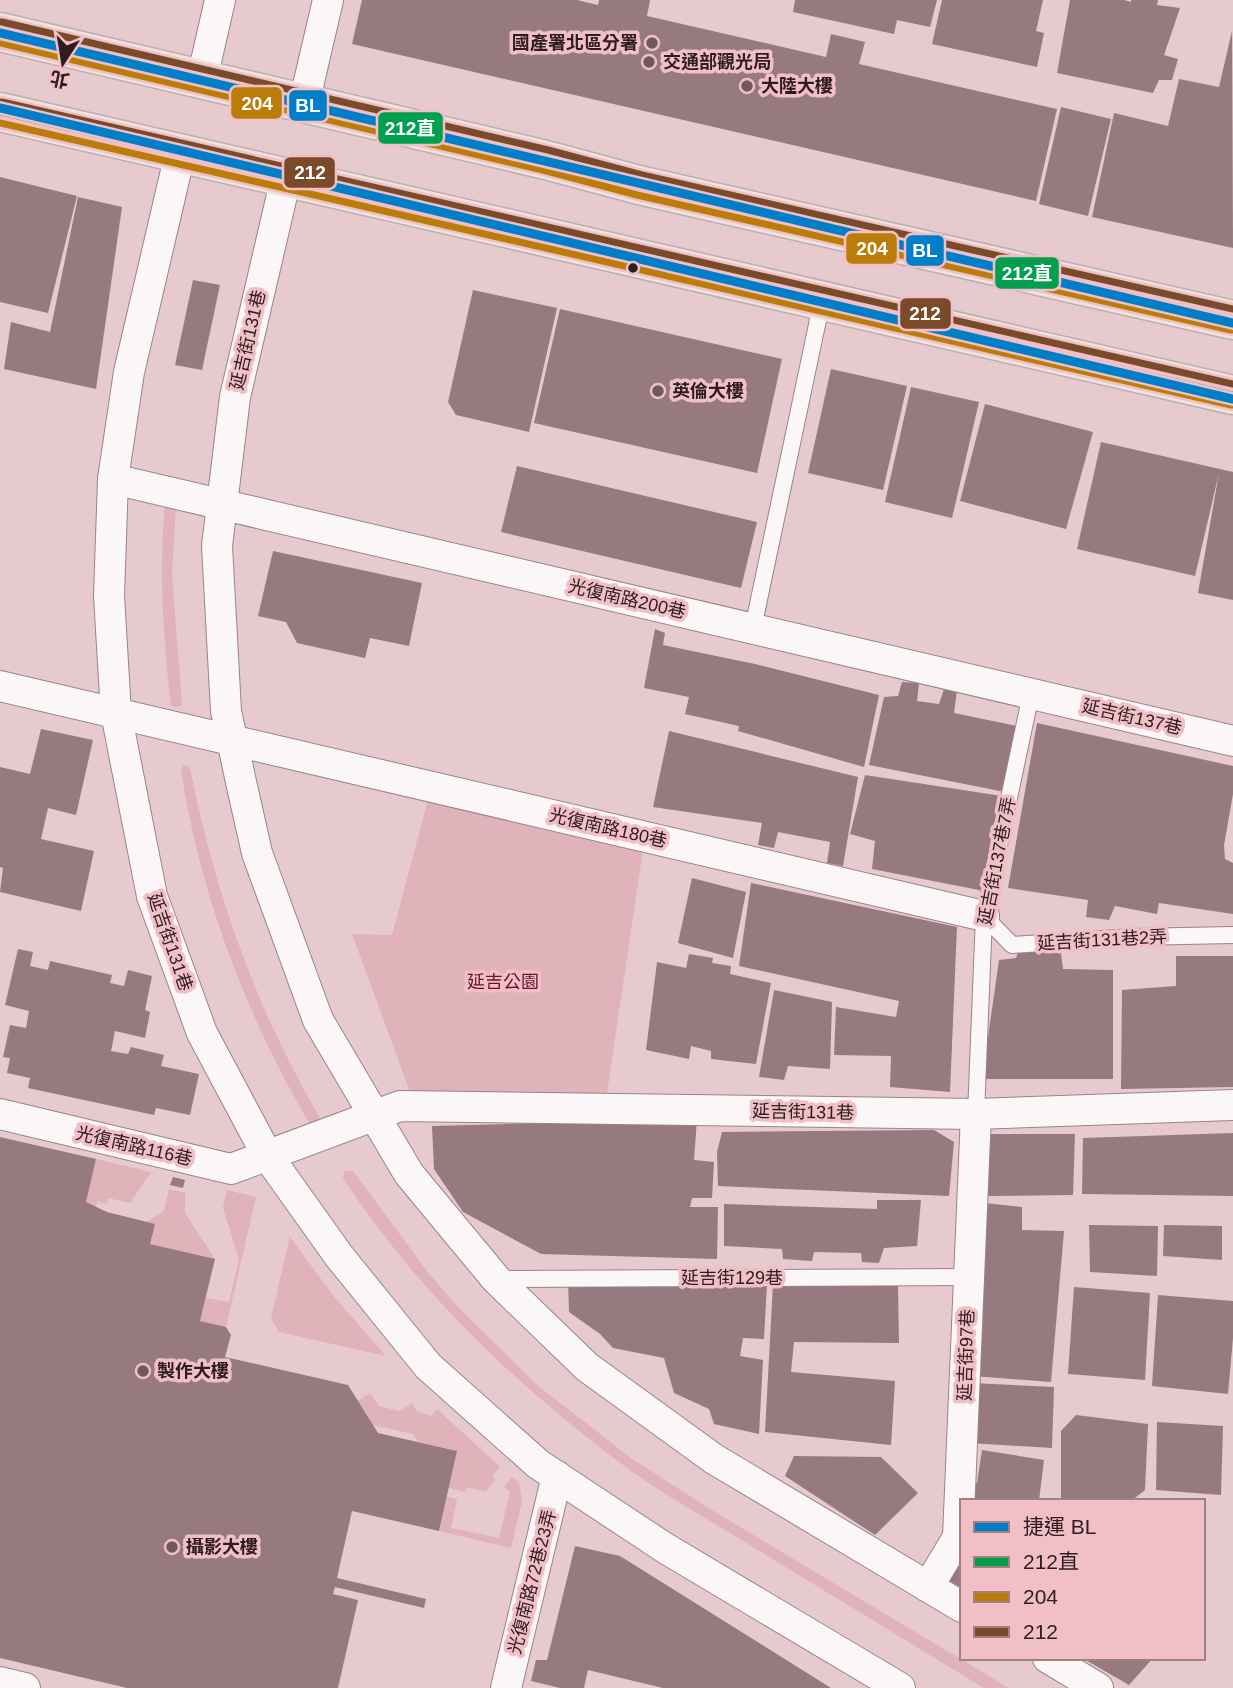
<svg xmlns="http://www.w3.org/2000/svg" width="1233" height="1688" font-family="Arial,'Noto Sans TC',sans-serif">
	<rect width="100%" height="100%" fill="#e6cace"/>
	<!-- green -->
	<g fill="#e0b2b9">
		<path d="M165,504L176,505L172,574L182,705L177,707L171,706C163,639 159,571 165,504Z"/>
		<path d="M184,765L190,768C214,891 257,1011 320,1118L317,1124H310C246,1016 200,894 181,770Z"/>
		<polygon points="430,792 644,843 606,1100 413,1100 352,934 392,935"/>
		<polygon points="96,1159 151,1172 130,1203 108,1198 107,1204 97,1201 96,1207 86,1202"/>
		<path d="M345,1171H353L427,1271L455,1304L537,1385L631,1458L702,1504L1009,1688H984C909,1642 833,1596 758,1550C713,1522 665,1496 623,1465C514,1383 418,1292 343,1178Z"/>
		<polygon points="169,1189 185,1193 185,1213 215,1259 150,1244 146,1222 164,1211"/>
		<polygon points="227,1190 256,1197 226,1327 200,1321 206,1298 229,1302 239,1259 223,1208"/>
		<polygon points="290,1237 335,1298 386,1356 279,1332 271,1318"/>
		<polygon points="370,1393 379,1406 399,1411 412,1403 418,1412 431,1416 437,1409 500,1467 492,1476 495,1480 485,1492 467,1487 465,1492 449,1488 457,1451 418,1442 413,1434 373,1425 358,1401"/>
		<polygon points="512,1477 519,1482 522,1501 511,1548 439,1531 447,1497 457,1499 451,1528 499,1538 510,1492 504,1487"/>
	</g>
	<!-- building -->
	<g fill="#977a80">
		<polygon points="362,0 577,0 598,5 599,0 650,0 647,16 826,57 831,34 865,42 859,64 1057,109 1036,201 352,44"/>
		<polygon points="795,0 937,0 930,27 897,20 894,34 793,12"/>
		<polygon points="942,0 1043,0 1036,31 1044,33 1037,67 932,44"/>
		<polygon points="1070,0 1124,0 1131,2 1131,0 1158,0 1157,5 1180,8 1164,55 1178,59 1172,80 1159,80 1153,93 1057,73"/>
		<polygon points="1232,31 1233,248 1092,217 1114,113 1168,126 1179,79 1219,87"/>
		<polygon points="1061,107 1111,119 1088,216 1039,204"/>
		<polygon points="0,177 77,196 48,313 0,302"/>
		<polygon points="78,197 122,207 96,389 4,369 11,322 50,332"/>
		<polygon points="193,280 220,285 202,370 175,365"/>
		<polygon points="473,290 557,308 529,432 456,415 448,402"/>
		<polygon points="560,309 782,359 757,473 534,423"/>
		<polygon points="831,369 907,386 883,490 808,473"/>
		<polygon points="911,387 979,402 952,518 885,502"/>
		<polygon points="985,404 1093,432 1066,529 960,501"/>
		<polygon points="1101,442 1233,472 1233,600 1198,593 1219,473 1195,576 1077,549"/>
		<polygon points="517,466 757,522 741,588 501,532"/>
		<polygon points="273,551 422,583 409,646 370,638 365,658 297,643 286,622 258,616"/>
		<polygon points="655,629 665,633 663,645 755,664 879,695 864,767 738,731 739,726 685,714 689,697 644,688"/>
		<polygon points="902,682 919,683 917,701 939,704 944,689 957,690 954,713 1017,726 1005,792 869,765 884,697 898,696"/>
		<polygon points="1037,723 1233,766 1233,794 1224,845 1225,859 1233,863 1233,914 1159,903 1157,914 1115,906 1109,920 1086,917 1088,900 1008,888"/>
		<polygon points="41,729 93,740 76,815 48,808 41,839 94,851 81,911 0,892 3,868 0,867 0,767 30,774"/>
		<polygon points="669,731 858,777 843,866 827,863 830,842 778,832 774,848 758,845 762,823 653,807"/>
		<polygon points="865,775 1002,796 989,892 872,869 875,841 850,834"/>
		<polygon points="692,878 746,892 733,958 678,943"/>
		<polygon points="751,883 957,927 950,1092 890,1087 891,1056 834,1055 836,1007 896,1017 899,1001 739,966"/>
		<polygon points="1060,946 1063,969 1113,970 1113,1079 982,1079 999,960 1016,958 1019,949"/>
		<polygon points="18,949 33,952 30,966 48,970 50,961 112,975 110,983 124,986 128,970 152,976 145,1010 150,1012 145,1038 115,1031 111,1051 128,1054 131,1047 164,1055 161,1066 199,1074 190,1115 156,1108 154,1115 28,1088 30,1078 7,1073 10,1058 3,1057 10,1025 26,1028 29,1011 5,1005"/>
		<polygon points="689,954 713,958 712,963 731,966 730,974 771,983 756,1064 711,1059 711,1051 691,1046 689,1059 646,1050 657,962 686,968"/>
		<polygon points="1176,956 1233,956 1233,1087 1121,1089 1122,990 1176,986"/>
		<polygon points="774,990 832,1002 830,1069 788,1066 784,1080 759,1077"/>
		<polygon points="697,1119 694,1160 714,1162 712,1198 692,1198 690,1207 718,1207 717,1259 541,1254 463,1212 434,1169 432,1126"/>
		<polygon points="934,1130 954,1142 949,1196 718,1186 717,1152 722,1132"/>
		<polygon points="1233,1133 1233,1196 1082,1194 1083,1138"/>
		<polygon points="985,1134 1075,1134 1073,1195 988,1196"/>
		<polygon points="0,1137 96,1159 86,1202 107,1212 155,1224 150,1244 215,1259 200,1321 226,1327 231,1335 225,1357 348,1385 378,1433 457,1451 439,1531 352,1511 337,1578 426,1599 424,1608 335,1587 333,1594 358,1600 338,1688 127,1688 0,1658"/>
		<polygon points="173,1177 185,1180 183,1188 170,1185"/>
		<polygon points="877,1200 921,1200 917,1246 884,1248 879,1263 862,1262 861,1253 814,1252 812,1261 783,1259 782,1249 724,1246 724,1204 877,1209"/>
		<polygon points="975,1202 1022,1207 1022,1230 1064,1231 1051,1382 960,1375"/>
		<polygon points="1089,1225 1158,1226 1157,1276 1090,1272"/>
		<polygon points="1164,1225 1222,1226 1222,1260 1163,1256"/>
		<polygon points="568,1282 767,1284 764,1339 743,1338 740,1356 763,1360 759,1434 714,1424 709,1409 674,1393 664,1358 613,1348 600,1334 569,1312"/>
		<polygon points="773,1284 898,1285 899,1343 794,1342 791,1372 895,1381 891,1445 765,1432"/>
		<polygon points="1074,1287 1150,1293 1145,1380 1068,1374"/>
		<polygon points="1158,1295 1233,1301 1233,1338 1228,1394 1152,1386"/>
		<polygon points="972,1383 1054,1387 1052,1448 969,1443"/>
		<polygon points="1076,1415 1148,1424 1145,1490 1131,1501 1061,1500 1061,1431"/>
		<polygon points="1157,1422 1223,1426 1221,1495 1156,1490"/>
		<polygon points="982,1450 1044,1460 1039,1501 962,1501 962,1588 947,1580 955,1482 977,1483"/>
		<polygon points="794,1456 881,1457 918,1493 875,1535 785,1476"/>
		<polygon points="575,1546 620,1556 831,1688 663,1688 588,1670 584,1688 560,1688 531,1681 536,1660 547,1660"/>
		<polygon points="1082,1658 1153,1658 1129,1685"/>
	</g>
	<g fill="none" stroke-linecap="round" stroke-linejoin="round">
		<!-- lane casing -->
		<g stroke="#998488" stroke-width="18">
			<g id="lane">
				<polyline points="753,628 822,301"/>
				<polyline points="984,916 1012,945 1133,937 1233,935"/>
				<polyline points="976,1114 984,916 1031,694"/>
				<polyline points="499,1279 969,1277"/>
			</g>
		</g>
		<!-- street casing -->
		<g stroke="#998488" stroke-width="32">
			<g id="street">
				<polyline points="202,79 220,0"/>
				<polyline points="304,103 328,0"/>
				<polyline points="180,154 129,372 113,479 109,596 116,713 152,896 202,1033 267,1155 339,1256 428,1366 538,1464 665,1548 900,1688"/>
				<polyline points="286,178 235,397 217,546 226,711 241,782 257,853 318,1020 409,1174 496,1279 587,1367 714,1459 962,1607"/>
				<polyline points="113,479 1233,741"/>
				<polyline points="0,686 984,916"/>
				<polyline points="0,1114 231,1169 400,1106 976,1114 1233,1105"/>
				<polyline points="928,1587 958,1537 976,1114"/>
				<polyline points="1048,1658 1098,1688"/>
				<polyline points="0,1682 25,1688"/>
				<polyline points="506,1688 557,1476"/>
			</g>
		</g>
		<!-- primary casing -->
		<g stroke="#bdaeb0" stroke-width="41">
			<g id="primary">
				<polyline points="0,32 546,160 639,185 1233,320"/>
				<polyline points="0,112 1233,395"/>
			</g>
		</g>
		<!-- lane -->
		<use href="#lane" stroke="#fbf7f8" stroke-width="16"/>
		<!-- street -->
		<use href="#street" stroke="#fbf7f8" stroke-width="30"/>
		<!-- primary -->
		<use href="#primary" stroke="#eee4df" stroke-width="38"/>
		<!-- bus-1 casing -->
		<g stroke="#f1bfc6" stroke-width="12">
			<g id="bus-1">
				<polyline points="0,32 546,160 639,185 1233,320"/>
				<polyline points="0,112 1233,395"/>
			</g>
		</g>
		<!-- bus-2 casing -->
		<g stroke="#f1bfc6" stroke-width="12">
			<g id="bus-2">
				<polyline points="0,43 543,170 637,195 1231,330"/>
				<polyline points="0,123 1231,405"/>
			</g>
		</g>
		<!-- bus-3 casing -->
		<g stroke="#f1bfc6" stroke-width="12">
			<g id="bus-3">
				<polyline points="2,22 548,150 642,175 1233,309"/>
				<polyline points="2,102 1233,384"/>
			</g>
		</g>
		<!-- bus-1 -->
		<use href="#bus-1" stroke="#029f4e" stroke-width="7"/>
		<!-- bus-2 -->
		<use href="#bus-2" stroke="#bb7d09" stroke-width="7"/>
		<!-- bus-3 -->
		<use href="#bus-3" stroke="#7a4b2a" stroke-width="7"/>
		<!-- metro-1 casing -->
		<g stroke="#f1bfc6" stroke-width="14">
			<g id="metro-1">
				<polyline points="0,33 1233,323"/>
				<polyline points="0,108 1233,399"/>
			</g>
		</g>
		<!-- metro-1 -->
		<use href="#metro-1" stroke="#007ec7" stroke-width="9"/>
	</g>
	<!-- markers -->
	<g fill="#6e595c" stroke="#f1bfc6" stroke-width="2.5">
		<circle cx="652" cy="43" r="7"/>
		<circle cx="649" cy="62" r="7"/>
		<circle cx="747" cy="86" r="7"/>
		<circle cx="658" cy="391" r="7"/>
		<circle cx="143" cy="1371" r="7"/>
		<circle cx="172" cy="1547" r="7"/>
	</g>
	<circle fill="#2e1c1f" stroke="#f1bfc6" stroke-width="2.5" cx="633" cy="268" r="6"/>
	<g text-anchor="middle" stroke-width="7" stroke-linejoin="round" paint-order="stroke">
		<!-- poi labels -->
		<g font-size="18" font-weight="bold" fill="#2e1c1f" stroke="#f1bfc6" text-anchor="start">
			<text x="638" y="49" text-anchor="end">國產署北區分署</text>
			<text x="663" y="68">交通部觀光局</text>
			<text x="761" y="92">大陸大樓</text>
			<text x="672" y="397">英倫大樓</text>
			<text x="157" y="1377">製作大樓</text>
			<text x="186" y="1553">攝影大樓</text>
		</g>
		<!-- street labels -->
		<g font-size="18" fill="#2e1c1f" stroke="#f1bfc6">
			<text transform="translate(248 340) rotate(-77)" y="6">延吉街131巷</text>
			<text transform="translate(627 599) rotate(13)" y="6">光復南路200巷</text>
			<text transform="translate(1132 717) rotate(13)" y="6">延吉街137巷</text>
			<text transform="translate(608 828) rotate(13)" y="6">光復南路180巷</text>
			<text transform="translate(997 861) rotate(-79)" y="6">延吉街137巷7弄</text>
			<text transform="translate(1102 940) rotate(-3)" y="6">延吉街131巷2弄</text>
			<text transform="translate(170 942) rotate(71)" y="6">延吉街131巷</text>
			<text transform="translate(803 1112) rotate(1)" y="6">延吉街131巷</text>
			<text transform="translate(134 1146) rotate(13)" y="6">光復南路116巷</text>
			<text x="732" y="1284">延吉街129巷</text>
			<text transform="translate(966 1355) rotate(-88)" y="6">延吉街97巷</text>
			<text transform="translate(532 1582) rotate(-76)" y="6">光復南路72巷23弄</text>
		</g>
		<!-- park labels -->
		<g font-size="18" fill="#6a112d" stroke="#f1bfc6">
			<text x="503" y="988">延吉公園</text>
		</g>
	</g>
	<g stroke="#f1bfc6" stroke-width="2.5">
		<rect x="230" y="86" width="53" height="34" rx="7" fill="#bb7d09"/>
		<rect x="288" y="89" width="40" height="33" rx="7" fill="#007ec7"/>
		<rect x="377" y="111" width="67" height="34" rx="7" fill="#029f4e"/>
		<rect x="283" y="156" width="53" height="33" rx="7" fill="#7a4b2a"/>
		<rect x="845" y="232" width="53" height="33" rx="7" fill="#bb7d09"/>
		<rect x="905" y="234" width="40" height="33" rx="7" fill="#007ec7"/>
		<rect x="994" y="256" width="66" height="34" rx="7" fill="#029f4e"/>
		<rect x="899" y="297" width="53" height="33" rx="7" fill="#7a4b2a"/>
	</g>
	<g font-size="19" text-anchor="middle" font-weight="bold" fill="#fff">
		<text x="257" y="110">204</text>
		<text x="308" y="112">BL</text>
		<text x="410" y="135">212直</text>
		<text x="310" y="179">212</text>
		<text x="872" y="255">204</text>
		<text x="925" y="257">BL</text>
		<text x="1027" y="280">212直</text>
		<text x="925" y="320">212</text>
	</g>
	<!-- legend -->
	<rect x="960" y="1499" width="245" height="161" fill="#f1bfc6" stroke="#a37e83" stroke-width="2"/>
	<rect x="974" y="1522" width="35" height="10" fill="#007ec7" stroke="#a37e83" stroke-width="2"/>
	<text x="1023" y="1534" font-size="21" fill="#2e1c1f">捷運 BL</text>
	<rect x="974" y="1557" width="35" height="10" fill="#029f4e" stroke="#a37e83" stroke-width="2"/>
	<text x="1023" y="1569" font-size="21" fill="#2e1c1f">212直</text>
	<rect x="974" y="1592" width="35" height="10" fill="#bb7d09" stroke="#a37e83" stroke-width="2"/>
	<text x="1023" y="1604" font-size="21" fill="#2e1c1f">204</text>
	<rect x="974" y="1627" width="35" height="10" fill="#7a4b2a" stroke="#a37e83" stroke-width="2"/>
	<text x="1023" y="1639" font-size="21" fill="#2e1c1f">212</text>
	<!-- north arrow -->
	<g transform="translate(63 63) rotate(192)" stroke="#f1bfc6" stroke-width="5" paint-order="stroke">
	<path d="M0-5L12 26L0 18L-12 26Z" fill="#2e1c1f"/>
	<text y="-10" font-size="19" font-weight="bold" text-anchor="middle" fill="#2e1c1f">北</text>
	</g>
</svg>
